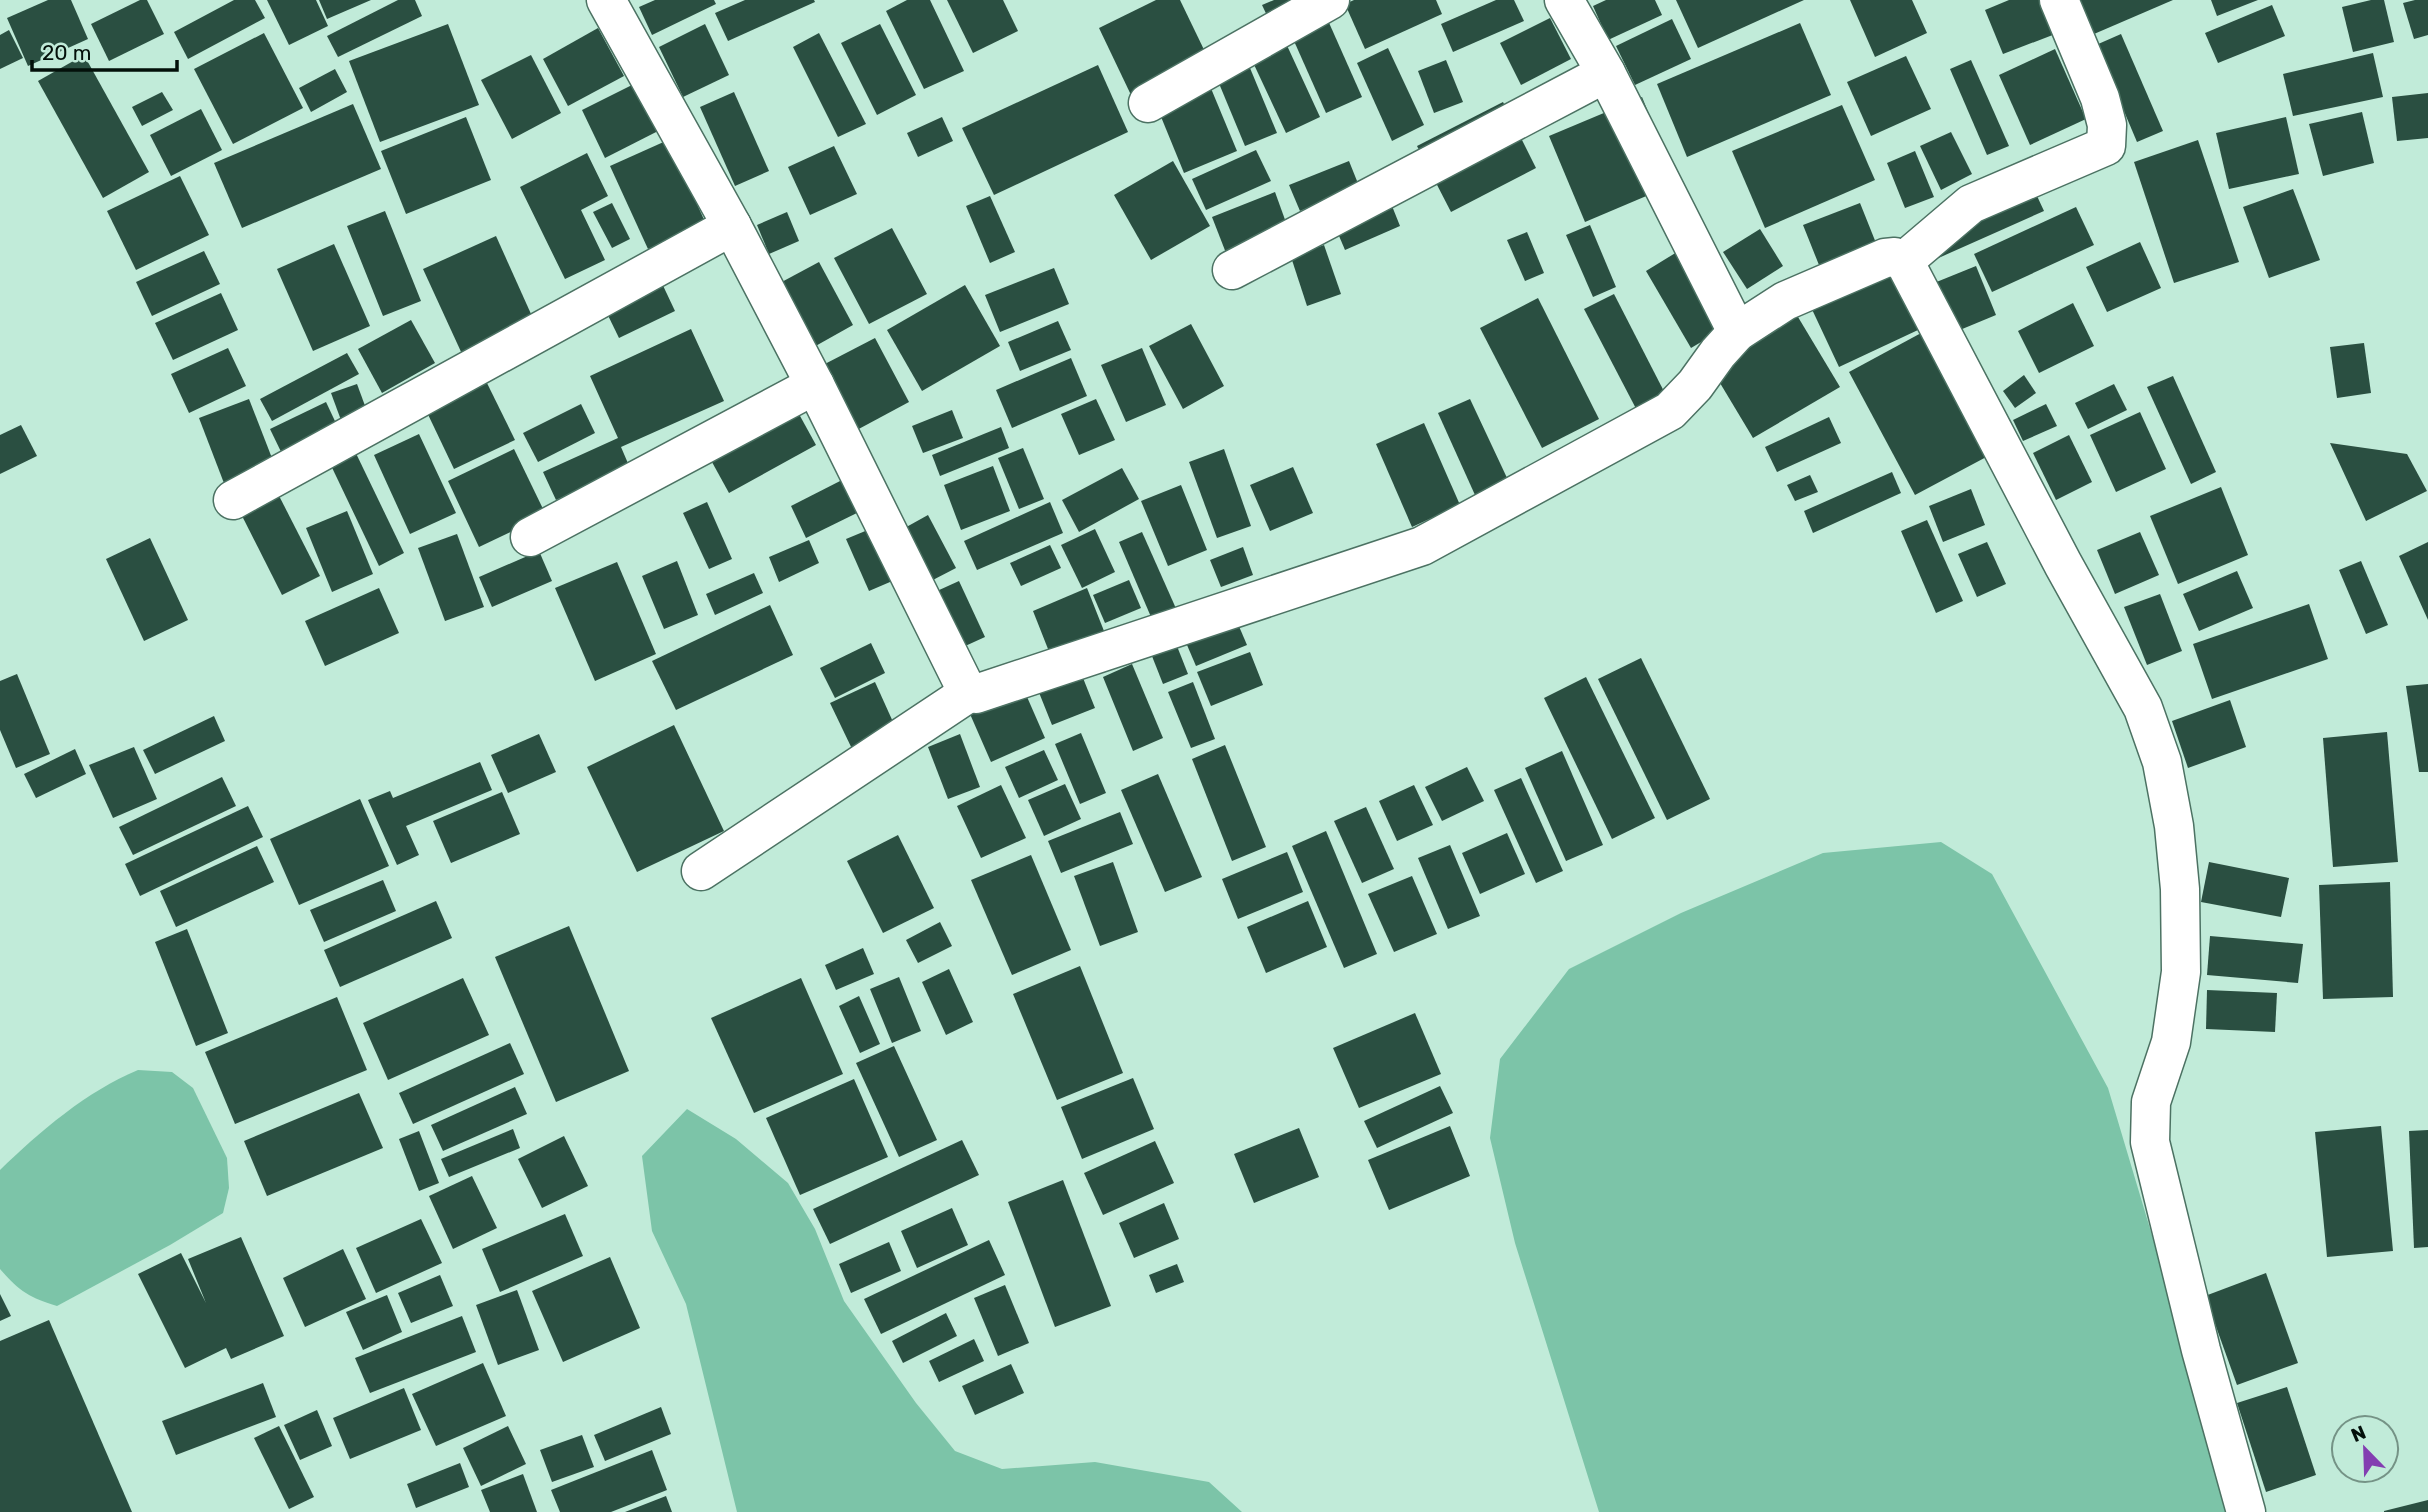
<svg xmlns="http://www.w3.org/2000/svg" width="2428" height="1512" font-family="Rubik,sans-serif">
	<rect width="100%" height="100%" fill="#c1ebd9"/>
	<!-- water -->
	<g fill="#7cc4a8">
		<polygon points="1941,842 1992,874 2108,1088 2200,1396 2237,1512 1599,1512 1515,1243 1490,1138 1500,1059 1569,969 1681,913 1823,853"/>
		<path d="M138,1070L172,1072L193,1088L227,1158L229,1188L223,1213L170,1245L57,1306C30,1298 19,1291 0,1269V1170C39,1132 87,1091 138,1070Z"/>
		<polygon points="687,1109 736,1139 788,1183 815,1229 844,1301 916,1403 955,1451 1002,1469 1095,1462 1209,1482 1242,1512 737,1512 686,1304 652,1231 642,1156"/>
	</g>
	<!-- building -->
	<g fill="#2a4f41">
		<polygon points="48,0 71,0 88,39 28,66 7,18"/>
		<polygon points="140,0 147,0 164,34 109,61 91,24"/>
		<polygon points="234,0 255,0 265,18 188,59 174,32"/>
		<polygon points="267,0 316,0 328,26 289,45"/>
		<polygon points="319,0 371,0 327,19"/>
		<polygon points="398,0 415,0 422,16 338,57 327,36"/>
		<polygon points="655,0 714,0 716,4 652,35 639,7"/>
		<polygon points="745,0 814,0 815,2 728,41 715,13"/>
		<polygon points="907,0 930,0 964,71 924,89 886,11"/>
		<polygon points="947,0 1003,0 1018,31 973,53"/>
		<polygon points="1156,0 1180,0 1208,58 1131,95 1099,28"/>
		<polygon points="1274,0 1314,0 1272,26 1262,5"/>
		<polygon points="1354,0 1436,0 1442,14 1365,49 1345,4"/>
		<polygon points="1496,0 1514,0 1524,21 1453,52 1441,24"/>
		<polygon points="1606,0 1655,0 1662,15 1608,40 1593,6"/>
		<polygon points="1676,0 1804,0 1698,48"/>
		<polygon points="1850,0 1912,0 1927,33 1875,57"/>
		<polygon points="2009,0 2050,0 2063,31 2003,54 1985,10"/>
		<polygon points="2079,0 2173,0 2094,34"/>
		<polygon points="2211,0 2258,0 2217,16"/>
		<polygon points="2371,0 2384,0 2394,42 2353,52 2342,7"/>
		<polygon points="2415,0 2428,0 2428,35 2414,39 2403,3"/>
		<polygon points="2272,5 2285,36 2218,63 2205,33"/>
		<polygon points="1326,16 1362,97 1326,113 1290,32"/>
		<polygon points="1550,18 1571,59 1521,85 1500,43"/>
		<polygon points="1672,19 1691,59 1635,85 1616,46"/>
		<polygon points="1800,23 1831,95 1687,157 1657,84"/>
		<polygon points="448,24 479,105 380,142 349,61"/>
		<polygon points="705,24 729,75 683,97 659,47"/>
		<polygon points="880,24 916,95 877,115 841,43"/>
		<polygon points="598,28 624,76 568,106 543,59"/>
		<polygon points="9,30 23,58 0,69 0,35"/>
		<polygon points="264,33 303,108 233,144 194,69"/>
		<polygon points="819,33 866,124 838,137 793,47"/>
		<polygon points="2121,34 2163,131 2137,142 2096,45"/>
		<polygon points="1284,39 1320,117 1286,133 1250,56"/>
		<polygon points="1388,48 1424,125 1392,141 1357,63"/>
		<polygon points="2055,49 2086,119 2030,145 1999,75"/>
		<polygon points="2373,53 2383,97 2293,116 2283,74"/>
		<polygon points="84,55 149,172 103,198 38,81"/>
		<polygon points="531,55 561,113 512,139 481,80"/>
		<polygon points="1245,56 1277,133 1245,146 1213,69"/>
		<polygon points="1906,56 1931,109 1871,136 1847,82"/>
		<polygon points="1446,60 1463,102 1434,113 1418,71"/>
		<polygon points="1971,60 2009,146 1987,155 1950,69"/>
		<polygon points="1098,65 1128,132 994,195 962,128"/>
		<polygon points="335,69 347,92 311,112 299,88"/>
		<polygon points="640,81 664,128 605,158 582,110"/>
		<polygon points="1210,86 1237,151 1184,173 1157,107"/>
		<polygon points="162,92 173,110 142,126 132,107"/>
		<polygon points="734,92 769,171 735,186 700,107"/>
		<polygon points="2428,93 2428,138 2397,141 2392,97"/>
		<polygon points="1642,97 1677,183 1585,222 1549,136"/>
		<polygon points="1503,102 1536,168 1451,212 1417,146"/>
		<polygon points="353,104 381,169 242,228 214,163"/>
		<polygon points="1842,105 1875,180 1765,228 1732,151"/>
		<polygon points="201,109 222,150 171,176 150,135"/>
		<polygon points="2362,112 2374,163 2323,176 2309,124"/>
		<polygon points="466,117 491,180 406,214 381,151"/>
		<polygon points="942,117 953,141 918,157 907,133"/>
		<polygon points="2286,117 2299,174 2229,189 2216,133"/>
		<polygon points="1951,132 1972,174 1941,190 1920,146"/>
		<polygon points="668,140 706,224 648,249 610,166"/>
		<polygon points="2198,140 2239,262 2174,283 2134,162"/>
		<polygon points="834,146 857,194 810,215 788,167"/>
		<polygon points="1256,150 1271,181 1206,210 1192,179"/>
		<polygon points="1915,151 1934,197 1905,208 1887,163"/>
		<polygon points="587,153 608,196 581,210 605,260 565,279 520,187"/>
		<polygon points="1173,161 1210,226 1151,260 1114,195"/>
		<polygon points="1349,161 1359,186 1300,211 1289,185"/>
		<polygon points="180,176 209,235 136,270 107,211"/>
		<polygon points="2030,181 2044,211 1934,260 1920,230"/>
		<polygon points="1384,186 1400,226 1345,250 1328,210"/>
		<polygon points="2293,189 2320,260 2269,278 2243,207"/>
		<polygon points="1275,192 1288,228 1226,253 1212,217"/>
		<polygon points="990,196 1015,252 990,263 966,206"/>
		<polygon points="612,203 630,239 612,248 593,212"/>
		<polygon points="1860,203 1882,258 1825,280 1803,225"/>
		<polygon points="2076,207 2094,245 1992,292 1974,254"/>
		<polygon points="385,211 421,301 383,316 347,226"/>
		<polygon points="787,212 799,241 769,254 757,225"/>
		<polygon points="1590,225 1616,287 1593,297 1566,235"/>
		<polygon points="892,228 927,294 869,324 834,258"/>
		<polygon points="1760,229 1783,266 1747,289 1723,252"/>
		<polygon points="1527,232 1544,273 1525,281 1507,240"/>
		<polygon points="496,236 540,334 468,367 423,269"/>
		<polygon points="2140,242 2161,288 2107,312 2086,267"/>
		<polygon points="334,244 370,326 313,351 277,269"/>
		<polygon points="1324,245 1341,294 1307,306 1291,257"/>
		<polygon points="204,251 220,284 152,316 136,282"/>
		<polygon points="1677,252 1723,329 1691,348 1646,271"/>
		<polygon points="819,262 853,325 812,348 778,284"/>
		<polygon points="1976,266 1996,315 1955,332 1934,283"/>
		<polygon points="1888,267 1918,330 1839,367 1809,303"/>
		<polygon points="1054,268 1069,304 1000,332 985,295"/>
		<polygon points="658,275 675,311 619,338 601,301"/>
		<polygon points="965,285 1000,346 922,391 887,330"/>
		<polygon points="221,293 238,330 173,360 155,323"/>
		<polygon points="1614,294 1672,407 1643,422 1584,309"/>
		<polygon points="1538,298 1599,419 1542,448 1480,328"/>
		<polygon points="2073,303 2094,346 2039,373 2018,331"/>
		<polygon points="1795,312 1840,387 1753,438 1708,363"/>
		<polygon points="411,320 435,363 382,393 358,349"/>
		<polygon points="1058,321 1071,350 1020,371 1008,342"/>
		<polygon points="1191,324 1224,386 1183,409 1149,346"/>
		<polygon points="691,329 724,401 621,447 630,468 556,500 543,472 618,438 590,376"/>
		<polygon points="1923,332 1990,455 1915,495 1849,372"/>
		<polygon points="875,338 909,402 855,431 821,366"/>
		<polygon points="2364,343 2371,393 2337,398 2330,347"/>
		<polygon points="228,348 246,386 189,413 171,374"/>
		<polygon points="1142,348 1166,405 1126,422 1101,365"/>
		<polygon points="347,353 359,374 272,421 260,399"/>
		<polygon points="1071,358 1087,396 1012,428 996,390"/>
		<polygon points="483,375 515,440 454,469 423,404"/>
		<polygon points="2024,375 2036,393 2015,408 2003,391"/>
		<polygon points="2173,376 2216,472 2191,484 2147,387"/>
		<polygon points="357,384 371,422 345,431 331,393"/>
		<polygon points="2114,384 2127,410 2088,429 2075,403"/>
		<polygon points="249,399 277,471 227,491 199,418"/>
		<polygon points="1096,399 1115,440 1079,455 1061,414"/>
		<polygon points="1470,399 1508,480 1475,495 1438,413"/>
		<polygon points="326,402 341,434 285,460 270,429"/>
		<polygon points="581,404 595,433 538,462 523,433"/>
		<polygon points="2046,404 2057,426 2023,441 2013,420"/>
		<polygon points="794,405 816,445 729,493 707,453"/>
		<polygon points="952,410 963,438 923,453 912,426"/>
		<polygon points="2140,412 2166,469 2116,492 2090,435"/>
		<polygon points="1829,417 1841,443 1777,472 1765,447"/>
		<polygon points="1424,423 1460,505 1412,527 1376,444"/>
		<polygon points="21,425 37,456 0,474 0,435"/>
		<polygon points="1001,427 1009,448 940,476 932,455"/>
		<polygon points="419,434 456,513 410,534 374,455"/>
		<polygon points="2069,435 2092,482 2056,500 2033,453"/>
		<polygon points="351,443 404,553 379,566 326,455"/>
		<polygon points="2330,443 2407,454 2427,491 2366,521"/>
		<polygon points="1023,448 1044,499 1019,509 998,458"/>
		<polygon points="514,449 546,515 479,547 448,481"/>
		<polygon points="1224,449 1251,526 1217,538 1189,462"/>
		<polygon points="993,466 1010,511 961,530 944,485"/>
		<polygon points="1293,467 1313,513 1270,531 1250,485"/>
		<polygon points="1122,468 1139,499 1079,532 1062,500"/>
		<polygon points="1892,472 1901,493 1813,533 1804,511"/>
		<polygon points="1810,475 1818,492 1795,501 1787,485"/>
		<polygon points="844,479 861,511 806,538 791,506"/>
		<polygon points="1181,485 1207,550 1168,566 1141,501"/>
		<polygon points="274,486 320,576 282,595 236,504"/>
		<polygon points="2221,487 2248,555 2178,584 2150,516"/>
		<polygon points="1971,489 1985,525 1943,542 1929,506"/>
		<polygon points="707,502 732,559 709,569 683,513"/>
		<polygon points="1050,502 1063,533 977,570 964,541"/>
		<polygon points="347,511 373,574 332,592 306,528"/>
		<polygon points="928,515 956,568 929,582 901,530"/>
		<polygon points="1927,520 1963,601 1936,613 1901,531"/>
		<polygon points="875,527 897,579 869,591 846,539"/>
		<polygon points="1095,529 1115,572 1082,588 1061,545"/>
		<polygon points="1142,532 1178,613 1154,624 1119,542"/>
		<polygon points="2140,532 2159,575 2115,594 2097,550"/>
		<polygon points="457,534 484,607 445,621 418,548"/>
		<polygon points="150,538 188,620 144,641 106,559"/>
		<polygon points="809,540 819,563 779,582 769,557"/>
		<polygon points="1987,542 2006,584 1977,597 1958,554"/>
		<polygon points="2428,542 2428,620 2399,556"/>
		<polygon points="1050,545 1061,568 1021,586 1010,563"/>
		<polygon points="1243,547 1253,575 1221,587 1210,560"/>
		<polygon points="539,551 552,581 492,607 479,577"/>
		<polygon points="677,561 698,615 664,629 642,576"/>
		<polygon points="2361,561 2388,625 2366,634 2339,570"/>
		<polygon points="617,562 656,654 595,681 555,588"/>
		<polygon points="2237,571 2253,608 2199,631 2183,594"/>
		<polygon points="754,573 763,593 715,615 706,594"/>
		<polygon points="1129,580 1141,608 1105,623 1093,595"/>
		<polygon points="959,581 985,637 963,647 937,591"/>
		<polygon points="379,588 399,633 325,666 305,621"/>
		<polygon points="1087,588 1104,631 1050,654 1033,611"/>
		<polygon points="2160,594 2182,651 2147,665 2124,607"/>
		<polygon points="2309,604 2328,659 2212,699 2193,644"/>
		<polygon points="770,605 793,655 676,710 652,661"/>
		<polygon points="1235,617 1247,645 1196,666 1184,638"/>
		<polygon points="1173,636 1188,674 1163,684 1148,646"/>
		<polygon points="871,643 885,673 835,698 820,668"/>
		<polygon points="1250,652 1263,685 1211,706 1197,672"/>
		<polygon points="1641,658 1710,799 1667,820 1598,679"/>
		<polygon points="1132,664 1163,738 1133,751 1103,677"/>
		<polygon points="1079,668 1095,708 1052,725 1036,685"/>
		<polygon points="17,674 50,754 16,768 0,730 0,681"/>
		<polygon points="1586,677 1655,818 1612,839 1544,698"/>
		<polygon points="875,682 898,733 854,753 830,703"/>
		<polygon points="1193,682 1215,739 1191,748 1168,692"/>
		<polygon points="2428,684 2428,772 2419,772 2406,686"/>
		<polygon points="1024,690 1045,738 991,762 970,714"/>
		<polygon points="2230,700 2246,747 2188,768 2172,721"/>
		<polygon points="214,716 225,741 155,774 143,750"/>
		<polygon points="674,725 724,831 637,872 587,767"/>
		<polygon points="2387,732 2398,862 2333,867 2323,738"/>
		<polygon points="1081,733 1106,793 1080,804 1055,744"/>
		<polygon points="539,734 556,772 508,793 491,755"/>
		<polygon points="960,734 980,787 948,799 928,747"/>
		<polygon points="1225,745 1266,847 1232,861 1192,759"/>
		<polygon points="134,747 157,799 113,818 89,765"/>
		<polygon points="75,749 86,774 36,798 24,774"/>
		<polygon points="1044,750 1058,780 1019,798 1005,767"/>
		<polygon points="1562,751 1603,845 1566,861 1525,768"/>
		<polygon points="480,762 492,790 406,826 419,855 397,865 368,800 390,791 393,798"/>
		<polygon points="1467,767 1484,801 1442,821 1425,787"/>
		<polygon points="1158,774 1202,877 1165,892 1121,790"/>
		<polygon points="222,777 236,806 133,855 119,827"/>
		<polygon points="1521,778 1563,871 1536,883 1494,790"/>
		<polygon points="1065,784 1081,819 1044,836 1028,800"/>
		<polygon points="1001,785 1026,838 981,858 957,806"/>
		<polygon points="1414,785 1433,825 1397,841 1379,801"/>
		<polygon points="502,792 520,834 451,863 433,821"/>
		<polygon points="360,799 389,866 299,905 270,839"/>
		<polygon points="248,806 263,837 140,896 125,864"/>
		<polygon points="1366,807 1394,869 1362,883 1334,821"/>
		<polygon points="1120,812 1133,844 1061,873 1048,841"/>
		<polygon points="1326,831 1377,954 1344,968 1292,846"/>
		<polygon points="1507,833 1525,874 1480,894 1462,853"/>
		<polygon points="898,835 934,908 883,933 847,861"/>
		<polygon points="1450,845 1480,916 1448,929 1418,858"/>
		<polygon points="257,846 274,882 176,927 160,891"/>
		<polygon points="1287,852 1303,892 1238,919 1222,879"/>
		<polygon points="1031,855 1071,950 1012,975 971,880"/>
		<polygon points="1113,862 1138,932 1100,946 1074,876"/>
		<polygon points="2209,862 2289,878 2281,917 2201,902"/>
		<polygon points="1412,876 1437,934 1394,952 1368,894"/>
		<polygon points="383,880 396,911 324,942 310,910"/>
		<polygon points="2390,882 2393,997 2323,999 2319,885"/>
		<polygon points="436,901 452,938 340,987 324,950"/>
		<polygon points="1308,901 1327,947 1266,973 1247,927"/>
		<polygon points="940,922 952,946 918,963 906,940"/>
		<polygon points="569,926 629,1071 556,1102 495,957"/>
		<polygon points="187,929 228,1033 196,1046 155,942"/>
		<polygon points="2210,936 2303,944 2298,983 2207,975"/>
		<polygon points="863,948 874,974 836,990 825,965"/>
		<polygon points="1080,966 1123,1073 1057,1100 1013,994"/>
		<polygon points="949,969 973,1022 946,1035 922,982"/>
		<polygon points="899,977 921,1031 892,1043 870,989"/>
		<polygon points="463,978 489,1035 388,1080 363,1023"/>
		<polygon points="801,978 843,1074 754,1113 711,1018"/>
		<polygon points="2207,990 2277,993 2275,1032 2206,1029"/>
		<polygon points="859,996 880,1044 860,1053 839,1006"/>
		<polygon points="337,997 367,1070 235,1124 205,1052"/>
		<polygon points="1415,1013 1441,1074 1359,1108 1333,1048"/>
		<polygon points="510,1043 524,1074 413,1124 399,1093"/>
		<polygon points="894,1046 937,1140 899,1157 856,1063"/>
		<polygon points="1133,1078 1154,1129 1082,1159 1061,1107"/>
		<polygon points="854,1079 888,1157 800,1195 766,1118"/>
		<polygon points="1440,1086 1453,1113 1377,1148 1364,1121"/>
		<polygon points="515,1087 527,1114 443,1151 431,1125"/>
		<polygon points="359,1093 383,1148 267,1196 244,1141"/>
		<polygon points="1450,1126 1470,1176 1389,1210 1368,1160"/>
		<polygon points="2381,1126 2393,1251 2327,1257 2315,1132"/>
		<polygon points="1299,1128 1319,1177 1254,1203 1234,1154"/>
		<polygon points="513,1129 520,1148 449,1177 441,1159"/>
		<polygon points="2428,1130 2428,1247 2414,1248 2409,1131"/>
		<polygon points="419,1131 439,1183 419,1191 399,1139"/>
		<polygon points="564,1136 588,1186 542,1208 518,1159"/>
		<polygon points="962,1140 979,1175 830,1244 813,1209"/>
		<polygon points="1155,1141 1174,1183 1103,1215 1084,1173"/>
		<polygon points="472,1176 497,1228 453,1249 429,1196"/>
		<polygon points="1063,1180 1111,1306 1055,1327 1008,1202"/>
		<polygon points="1164,1203 1179,1239 1134,1258 1119,1223"/>
		<polygon points="952,1208 968,1245 917,1268 901,1231"/>
		<polygon points="565,1214 583,1256 500,1292 482,1249"/>
		<polygon points="421,1219 442,1263 376,1293 356,1248"/>
		<polygon points="241,1237 284,1336 231,1359 226,1348 185,1368 138,1274 181,1253 206,1303 188,1259"/>
		<polygon points="989,1240 1005,1275 881,1334 864,1299"/>
		<polygon points="889,1242 901,1271 851,1293 839,1264"/>
		<polygon points="343,1249 366,1299 305,1327 283,1278"/>
		<polygon points="610,1257 640,1328 563,1362 532,1291"/>
		<polygon points="1177,1264 1184,1282 1156,1293 1149,1275"/>
		<polygon points="2266,1273 2298,1363 2237,1385 2205,1296"/>
		<polygon points="440,1275 453,1306 411,1323 398,1293"/>
		<polygon points="1005,1285 1029,1343 998,1356 974,1298"/>
		<polygon points="517,1290 539,1350 498,1365 476,1305"/>
		<polygon points="0,1294 11,1316 0,1321"/>
		<polygon points="387,1295 402,1332 363,1350 346,1312"/>
		<polygon points="946,1313 957,1336 903,1363 892,1341"/>
		<polygon points="462,1316 476,1352 370,1393 355,1358"/>
		<polygon points="49,1320 132,1512 0,1512 0,1341"/>
		<polygon points="974,1339 984,1361 939,1382 929,1361"/>
		<polygon points="483,1363 506,1416 436,1446 412,1394"/>
		<polygon points="1011,1364 1024,1393 975,1415 962,1386"/>
		<polygon points="263,1383 276,1417 176,1455 162,1421"/>
		<polygon points="2287,1387 2316,1475 2266,1492 2237,1403"/>
		<polygon points="404,1388 421,1430 350,1459 333,1418"/>
		<polygon points="661,1407 671,1434 605,1461 594,1435"/>
		<polygon points="317,1410 332,1446 300,1460 284,1425"/>
		<polygon points="279,1426 314,1497 289,1509 254,1438"/>
		<polygon points="508,1426 526,1464 481,1486 463,1448"/>
		<polygon points="582,1435 594,1467 552,1482 540,1450"/>
		<polygon points="652,1450 667,1490 611,1512 560,1512 551,1490"/>
		<polygon points="460,1463 469,1487 416,1508 407,1484"/>
		<polygon points="523,1474 537,1512 490,1512 481,1490"/>
		<polygon points="666,1496 672,1512 625,1512"/>
		<polygon points="2428,1500 2428,1512 2384,1512 2384,1511"/>
	</g>
	<g fill="none" stroke-linecap="round" stroke-linejoin="round">
		<!-- minor casing -->
		<g stroke="#4c7263" stroke-width="41">
			<g id="minor">
				<polyline points="606,0 732,226 815,385 966,689 976,694 1422,546 1670,411 1695,385 1718,353 1737,332 1785,301 1885,258 1895,257 1904,261 2063,564 2143,708 2162,762 2174,826 2180,889 2181,972 2171,1042 2151,1102 2150,1142 2201,1350 2246,1512"/>
				<polyline points="1564,0 1606,73 1737,332"/>
				<polyline points="1148,103 1330,0"/>
				<polyline points="1904,261 1971,204 2106,146 2107,125 2100,98 2059,0"/>
				<polyline points="1232,270 1606,73"/>
				<polyline points="233,500 732,226"/>
				<polyline points="530,537 815,385"/>
				<polyline points="701,871 970,692"/>
			</g>
		</g>
		<!-- minor -->
		<use href="#minor" stroke="#fff" stroke-width="38"/>
	</g>
	<!-- north arrow -->
	<g transform="translate(2365 1449) rotate(337)"><circle r="33" fill="#c1ebd9" stroke="#759386" stroke-width="2"/>
	<path d="M0-5L12 26L0 18L-12 26Z" fill="#833eb1"/>
	<text y="-10" font-size="19" font-weight="bold" text-anchor="middle" fill="#03100a">N</text>
	</g>
	<!-- scale -->
	<path d="M32 60v10h145v-10" fill="none" stroke="#03100a" stroke-width="3.5"/>
	<text x="42" y="60" font-size="21" fill="#03100a" stroke="#c1ebd9" stroke-width="5" paint-order="stroke">20 m</text>
</svg>
